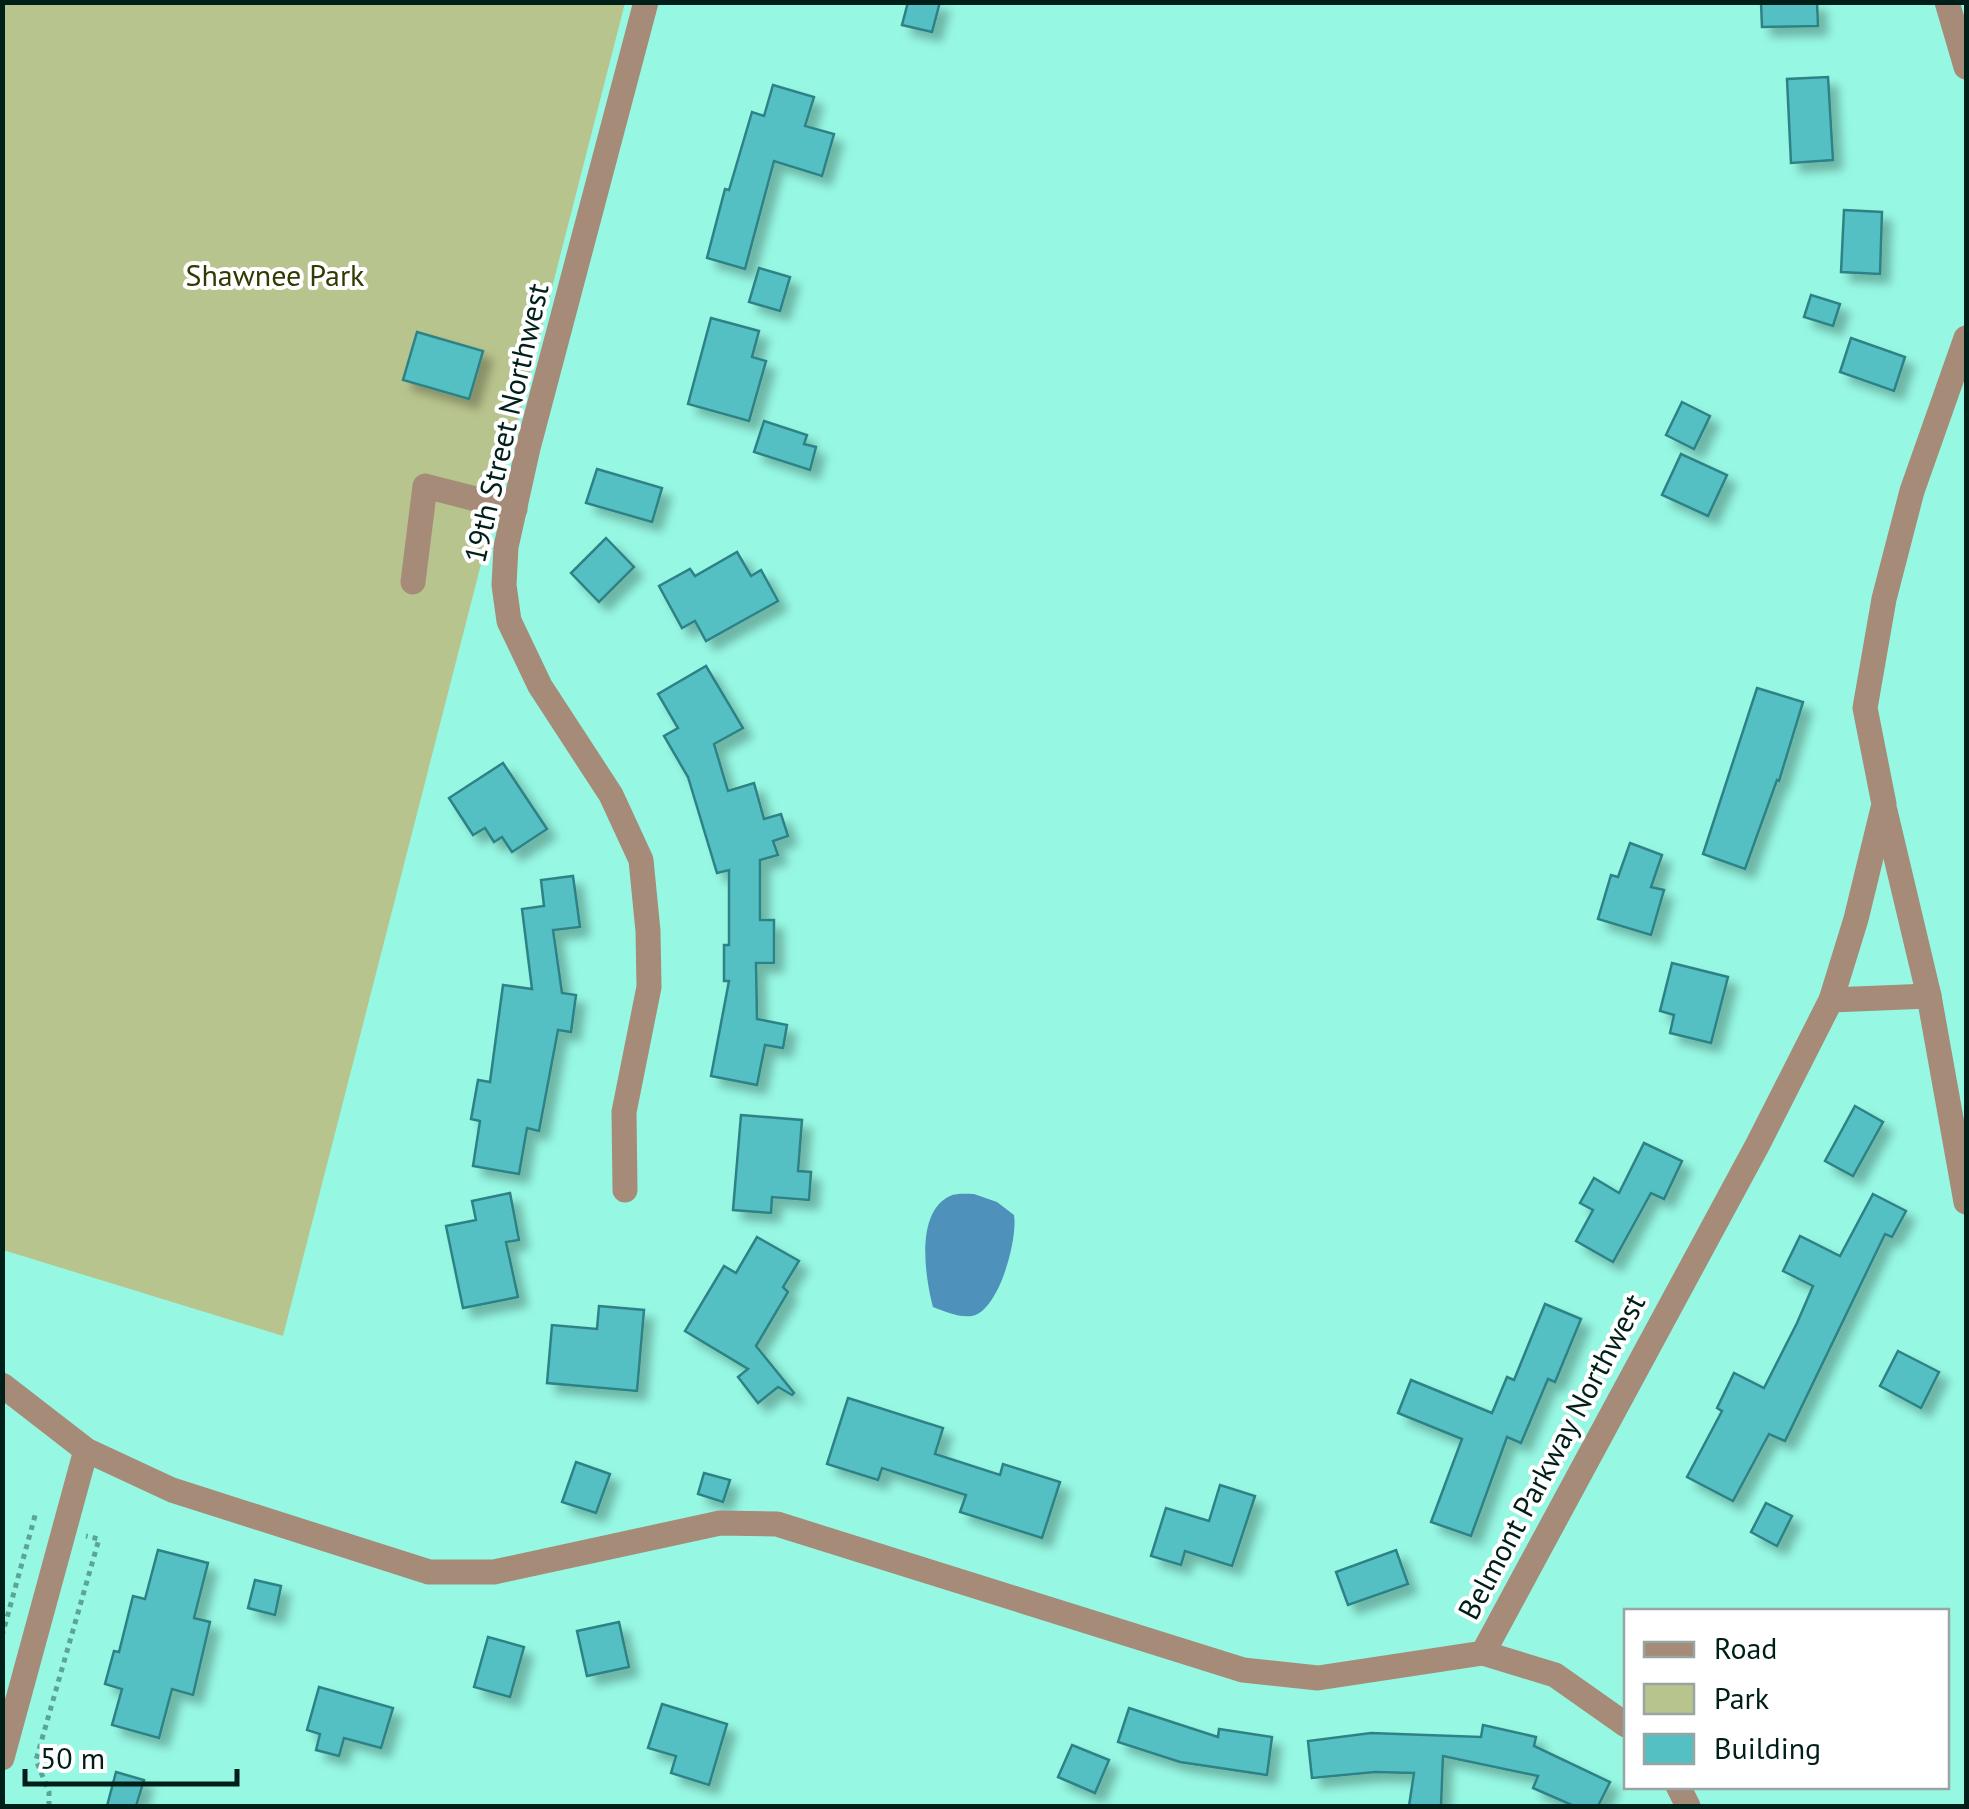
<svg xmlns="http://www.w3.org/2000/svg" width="1969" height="1809" font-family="'PT Sans',sans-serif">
	<defs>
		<filter id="shadow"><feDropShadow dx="9" dy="9" stdDeviation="5" flood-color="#0004"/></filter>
	</defs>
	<rect width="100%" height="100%" fill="#96f8e3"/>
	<!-- green -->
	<polygon fill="#b8c48d" points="2,3 625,3 283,1336 3,1250"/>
	<!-- water -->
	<path fill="#4e91bb" d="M974,1194L997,1202L1014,1215C1018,1239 999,1311 972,1316C959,1318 944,1311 933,1307C925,1277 915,1212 950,1196C956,1193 968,1194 974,1194Z"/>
	<!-- building -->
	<g fill="#54c0c4" stroke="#2f8285" stroke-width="2.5" filter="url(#shadow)">
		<polygon points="908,2 940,2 932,32 902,25"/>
		<polygon points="1761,2 1817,2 1818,26 1762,27"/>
		<polygon points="1828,77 1833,160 1791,163 1787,79"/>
		<polygon points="773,85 814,97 805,126 834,134 822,176 774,161 745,269 707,258 725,189 729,190 752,112 764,116"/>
		<polygon points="1844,210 1882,212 1880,274 1841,272"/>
		<polygon points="759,268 790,277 780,311 749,302"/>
		<polygon points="1811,295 1840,304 1833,326 1804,317"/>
		<polygon points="711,318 759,331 752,357 766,361 749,421 688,404"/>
		<polygon points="417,332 483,351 469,399 403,380"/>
		<polygon points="1851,338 1905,357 1894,391 1840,372"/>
		<polygon points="1682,402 1710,416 1694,449 1666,435"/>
		<polygon points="764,421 807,435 804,444 816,447 810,470 754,452"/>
		<polygon points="1681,454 1727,475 1708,516 1662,495"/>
		<polygon points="597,469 662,488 652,522 586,503"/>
		<polygon points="606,538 634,567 599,602 571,573"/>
		<polygon points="737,552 751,576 761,570 778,601 706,641 695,621 682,628 659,586 690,569 695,576"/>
		<polygon points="706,666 743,728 714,744 728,791 754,783 764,819 781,814 788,836 773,841 778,855 760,860 760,920 774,920 774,963 756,963 757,1019 787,1025 783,1048 765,1045 757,1085 711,1076 729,981 724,981 724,945 729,945 729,870 717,873 688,777 664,736 678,728 658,694"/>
		<polygon points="1757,688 1803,702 1779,781 1777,780 1745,869 1703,854"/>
		<polygon points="503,763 547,829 512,852 502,837 494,842 485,828 473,835 449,798"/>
		<polygon points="1630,843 1662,855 1651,887 1664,890 1651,935 1598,919 1611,875 1618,877"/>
		<polygon points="573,876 580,927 553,930 562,993 576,995 571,1032 558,1030 539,1131 527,1128 519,1174 473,1166 480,1121 471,1119 478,1080 490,1082 503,985 532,989 522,909 544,906 541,880"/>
		<polygon points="1672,963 1728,977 1711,1043 1670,1033 1674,1015 1660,1011"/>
		<polygon points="1855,1106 1883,1122 1853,1176 1825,1161"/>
		<polygon points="741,1115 802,1120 798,1171 811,1172 809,1200 772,1197 771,1213 733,1210"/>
		<polygon points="1644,1143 1682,1161 1664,1199 1651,1193 1613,1262 1576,1241 1593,1210 1580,1203 1594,1178 1619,1193"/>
		<polygon points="510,1193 519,1240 506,1242 518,1297 463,1308 446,1226 476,1220 472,1201"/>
		<polygon points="1873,1194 1906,1211 1892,1237 1885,1234 1785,1441 1769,1434 1733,1501 1687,1477 1722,1411 1717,1408 1734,1373 1764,1388 1797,1323 1813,1286 1783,1271 1800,1236 1840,1256"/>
		<polygon points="757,1237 799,1261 783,1287 788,1292 756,1346 794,1393 792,1395 778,1387 758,1403 738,1377 748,1369 685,1331 724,1266 736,1273"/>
		<polygon points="1545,1304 1581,1319 1555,1382 1548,1379 1521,1443 1507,1437 1471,1536 1431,1522 1462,1439 1398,1413 1411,1380 1492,1413 1507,1377 1514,1380"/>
		<polygon points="599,1306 644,1310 637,1391 547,1383 552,1325 597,1329"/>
		<polygon points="1898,1351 1939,1372 1921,1408 1880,1386"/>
		<polygon points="848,1398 943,1428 935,1454 1000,1475 1003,1464 1060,1482 1042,1538 960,1512 966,1495 882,1468 878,1480 827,1464"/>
		<polygon points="576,1462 610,1474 596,1513 562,1502"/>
		<polygon points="704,1473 730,1480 723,1502 698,1494"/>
		<polygon points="1220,1485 1255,1496 1232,1566 1185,1551 1181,1565 1151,1556 1166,1508 1209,1521"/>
		<polygon points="1766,1503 1792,1516 1777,1546 1751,1532"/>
		<polygon points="158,1550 208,1563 194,1618 210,1622 193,1695 172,1689 159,1738 112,1725 122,1689 105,1684 114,1651 119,1652 133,1596 145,1599"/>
		<polygon points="1396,1550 1408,1584 1348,1605 1336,1572"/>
		<polygon points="255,1580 281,1586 275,1615 248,1608"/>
		<polygon points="619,1622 629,1667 587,1676 577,1631"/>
		<polygon points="488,1637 524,1647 510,1697 474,1687"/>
		<polygon points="319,1687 393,1708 381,1748 344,1738 339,1756 316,1750 320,1734 307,1730"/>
		<polygon points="662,1704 727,1724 709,1785 671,1773 676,1756 648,1748"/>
		<polygon points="1129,1708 1218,1737 1219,1729 1272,1737 1267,1775 1180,1762 1118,1742"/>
		<polygon points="1483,1725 1536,1737 1534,1746 1610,1782 1598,1806 1574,1806 1533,1788 1538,1776 1443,1756 1441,1806 1409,1806 1414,1773 1375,1772 1312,1778 1308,1741 1371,1733 1481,1737"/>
		<polygon points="1072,1745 1109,1760 1095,1793 1058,1777"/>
		<polygon points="116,1772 144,1780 136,1806 107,1806"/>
	</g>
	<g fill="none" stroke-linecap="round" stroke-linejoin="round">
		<!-- path -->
		<g stroke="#5ca495" stroke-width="5" stroke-dasharray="5 5" stroke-linecap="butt">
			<polyline points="2,1636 36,1512"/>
			<polyline points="49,1806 49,1792 36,1760 99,1539 86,1536"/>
		</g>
		<!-- minor -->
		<g stroke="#a58b78" stroke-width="25">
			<polyline points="1947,2 1966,67"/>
			<polyline points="413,582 425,486 515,509"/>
			<polyline points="1885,811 1929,996 1966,1202"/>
			<polyline points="1831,1000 1929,996"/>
			<polyline points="625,1190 624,1112 649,987 648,931 641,860 611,795 540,686 509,621 504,585 506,547 528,448 646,2"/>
			<polyline points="2,1385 86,1450 172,1490 429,1572 494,1572 720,1523 777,1524 1243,1670 1318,1678 1483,1653 1758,1144 1831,1000 1856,919 1884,804 1865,708 1884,599 1912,491 1966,338"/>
			<polyline points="1483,1653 1555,1675 1626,1725"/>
			<polyline points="2,1758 86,1450"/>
			<polyline points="1678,1786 1688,1806"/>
		</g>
	</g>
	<g text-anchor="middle" stroke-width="8" stroke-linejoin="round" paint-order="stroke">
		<!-- park labels -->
		<g font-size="30" fill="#323a03" stroke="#fff">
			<text x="275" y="286">Shawnee Park</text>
		</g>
		<!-- street labels -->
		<g font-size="30" fill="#001f19" stroke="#fff">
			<text transform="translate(507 423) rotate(-77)" y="10">19th Street Northwest</text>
			<text transform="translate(1552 1457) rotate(-62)" y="10">Belmont Parkway Northwest</text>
		</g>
	</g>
	<!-- border -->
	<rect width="1969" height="1809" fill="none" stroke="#001f19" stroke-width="10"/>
	<!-- legend -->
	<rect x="1624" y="1609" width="325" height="180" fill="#ffffff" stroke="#99a5a3" stroke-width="2.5"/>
	<rect x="1644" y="1642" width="50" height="15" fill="#a58b78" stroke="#99a5a3" stroke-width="2.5"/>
	<text x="1714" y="1659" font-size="30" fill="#001f19">Road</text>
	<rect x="1644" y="1684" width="50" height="30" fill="#b8c48d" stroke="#99a5a3" stroke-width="2.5"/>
	<text x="1714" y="1709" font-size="30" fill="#001f19">Park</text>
	<rect x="1644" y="1734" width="50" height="30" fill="#54c0c4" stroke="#99a5a3" stroke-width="2.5"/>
	<text x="1714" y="1759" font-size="30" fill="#001f19">Building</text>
	<!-- scale -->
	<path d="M25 1769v15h212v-15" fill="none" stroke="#001f19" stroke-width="5"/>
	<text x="40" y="1769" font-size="30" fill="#001f19" stroke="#ffffff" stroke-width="8" paint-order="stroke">50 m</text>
</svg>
